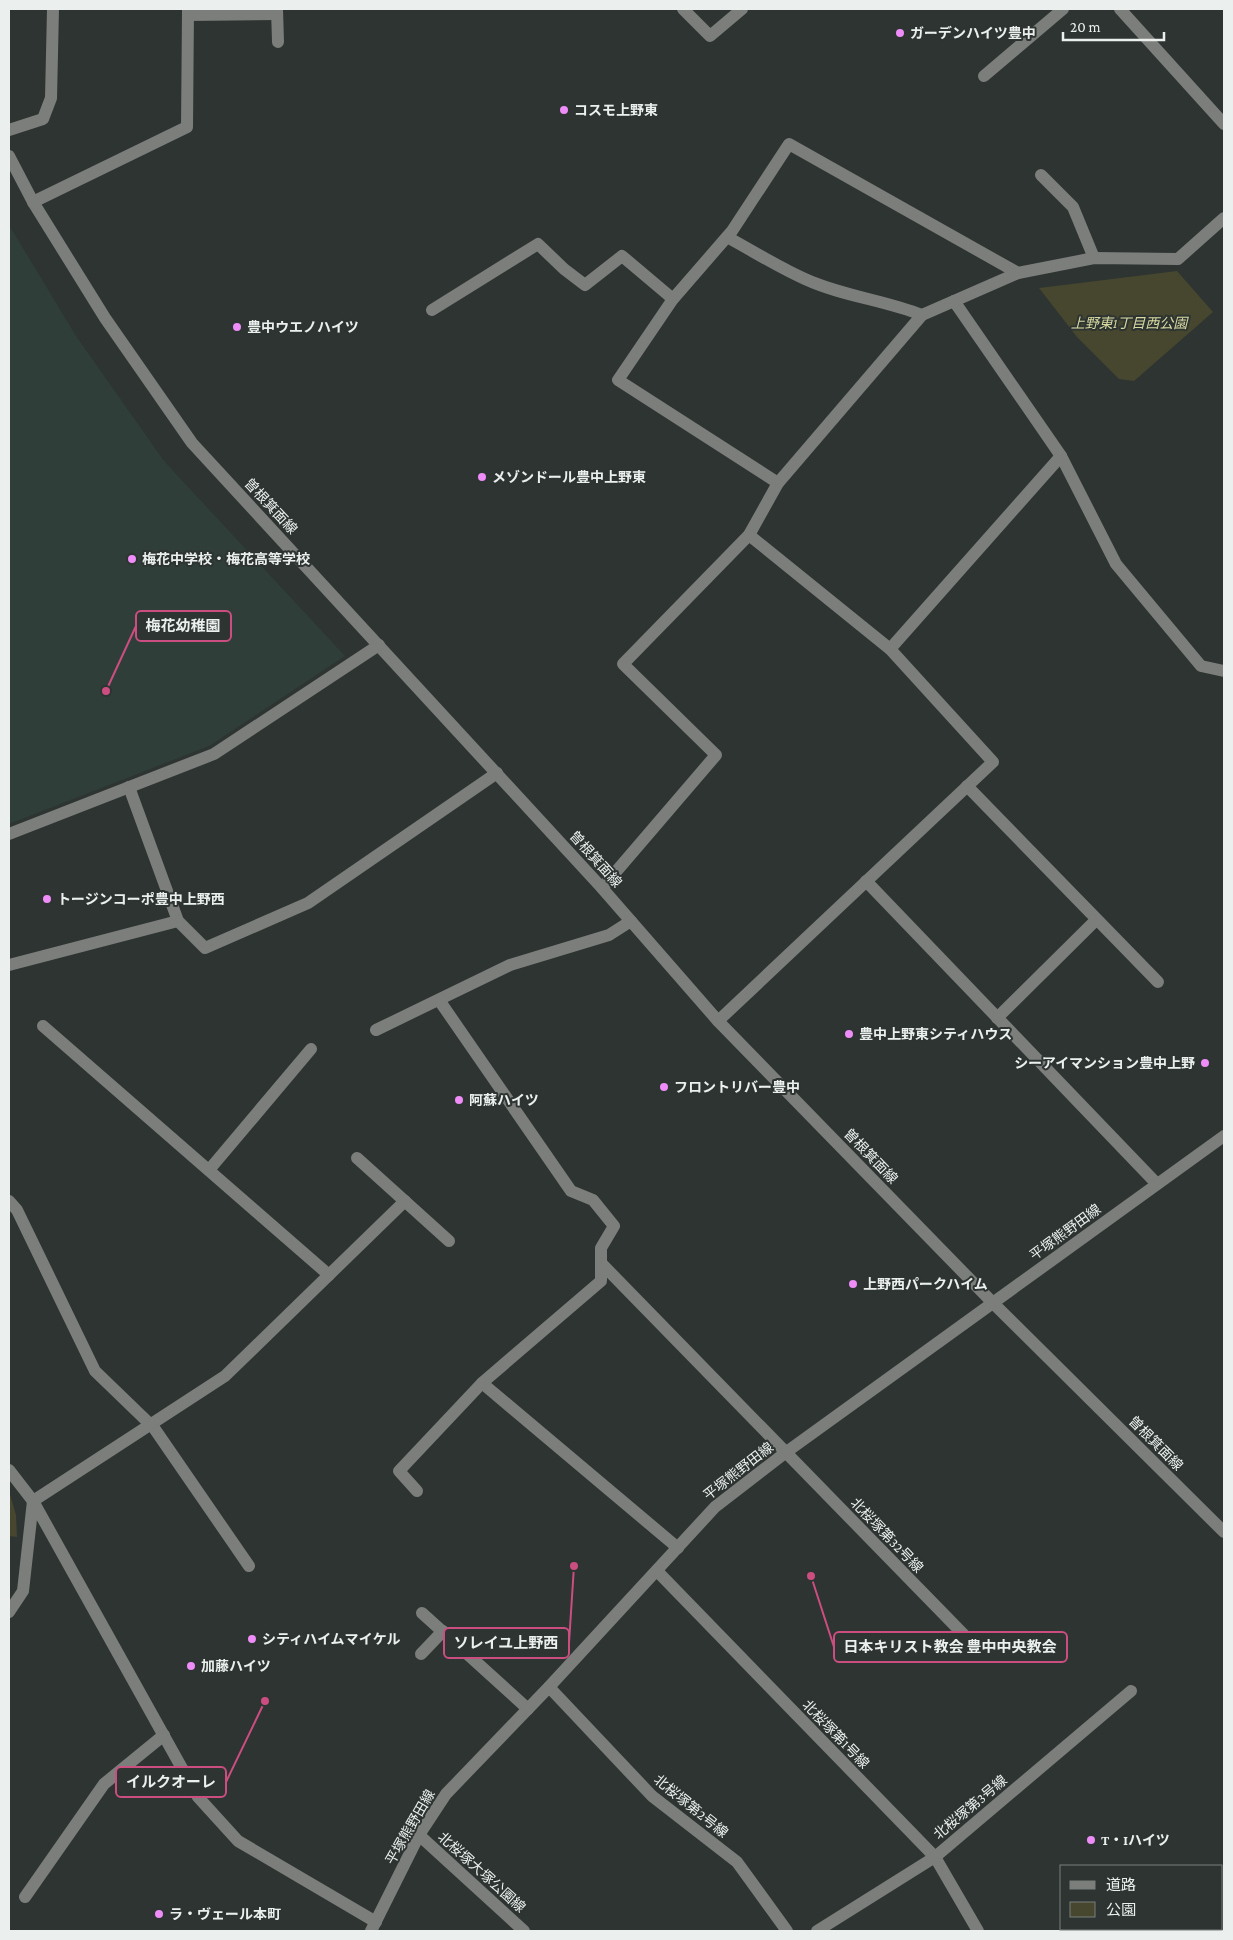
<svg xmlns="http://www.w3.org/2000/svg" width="1233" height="1940" font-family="'Crimson Pro','Noto Sans JP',serif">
	<rect width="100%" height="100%" fill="#2d3431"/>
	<!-- built -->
	<polygon fill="#2f3e38" points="9,225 76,336 164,461 345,656 209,746 9,824"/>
	<!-- green -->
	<g fill="#47472f">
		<polygon points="1177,271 1213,312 1134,381 1119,379 1077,337 1039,288"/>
		<polygon points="9,1491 16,1515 17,1537 9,1536"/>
	</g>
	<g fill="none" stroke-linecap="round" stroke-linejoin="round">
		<!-- minor -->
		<g stroke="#7c7e7b" stroke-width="12">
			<polyline points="277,9 278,42"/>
			<polyline points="683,9 710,36 742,9"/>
			<polyline points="1120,9 1224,124"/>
			<polyline points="188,15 277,14"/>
			<polyline points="984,76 1063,9"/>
			<polyline points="9,130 43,119 51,98 53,9"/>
			<polyline points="9,156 33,202 105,318 192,443 602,888 718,1021 993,1303 1224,1532"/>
			<polyline points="1041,175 1073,207 1094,258"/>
			<polyline points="33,202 187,127 188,9"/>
			<path d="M727,237C753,251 778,267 805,279C842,296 884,300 922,315"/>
			<polyline points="954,301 1061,456 1116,564 1201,666 1224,671"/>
			<polyline points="432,310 538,244 564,269 585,285 622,256 673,299"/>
			<polyline points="778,483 618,380 673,299 732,231 789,144 1018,273"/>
			<polyline points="890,649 1061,456"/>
			<polyline points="967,786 1158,982"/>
			<polyline points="129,787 178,921 205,948 308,903 497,773"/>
			<polyline points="9,834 214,754 379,645"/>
			<polyline points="866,881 1157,1184"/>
			<polyline points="602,888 716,755 623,664 749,535 778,483 922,315 1018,273 1094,258 1178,259 1224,218"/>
			<polyline points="9,965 178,921"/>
			<polyline points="997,1018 1096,920"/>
			<polyline points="718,1021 993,762 890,649 749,535"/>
			<polyline points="43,1026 329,1275"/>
			<polyline points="376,1030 510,965 609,935 631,921"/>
			<polyline points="357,1158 449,1241"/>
			<polyline points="209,1170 311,1049"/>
			<polyline points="9,1201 17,1210 95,1371 154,1428 249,1566"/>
			<polyline points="601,1263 967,1638"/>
			<polyline points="482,1383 678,1548"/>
			<polyline points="9,1470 33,1501 198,1797 238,1841 376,1922"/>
			<polyline points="417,1491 399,1471 482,1383 601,1281 601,1248 614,1226 593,1200 571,1191 439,1000"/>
			<polyline points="657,1571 935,1857 978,1931"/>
			<polyline points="9,1612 23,1591 33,1501 225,1376 405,1201"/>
			<polyline points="422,1613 528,1709"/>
			<polyline points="421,1654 443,1631"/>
			<polyline points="549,1687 652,1796 737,1862 787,1931"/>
			<polyline points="419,1835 524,1931"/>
			<polyline points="25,1897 104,1784 164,1735"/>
			<polyline points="371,1931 419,1835 446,1794 549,1687 715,1507 785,1453 1224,1136"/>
			<polyline points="817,1931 935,1857 1131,1691"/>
		</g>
	</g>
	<!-- markers -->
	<g fill="#ee8cf8" stroke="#2d3431" stroke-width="2">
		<circle cx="900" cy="33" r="5"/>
		<circle cx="564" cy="110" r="5"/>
		<circle cx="237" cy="327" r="5"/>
		<circle cx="482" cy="477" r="5"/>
		<circle cx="132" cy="559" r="5"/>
		<circle cx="47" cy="899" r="5"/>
		<circle cx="849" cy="1034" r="5"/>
		<circle cx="1205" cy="1063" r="5"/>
		<circle cx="664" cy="1087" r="5"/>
		<circle cx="459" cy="1100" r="5"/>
		<circle cx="853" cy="1284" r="5"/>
		<circle cx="252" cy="1639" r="5"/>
		<circle cx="191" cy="1666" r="5"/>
		<circle cx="1091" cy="1840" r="5"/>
		<circle cx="159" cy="1914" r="5"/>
	</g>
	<g text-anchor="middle" stroke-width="4" stroke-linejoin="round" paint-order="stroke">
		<!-- poi labels -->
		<g font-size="14" font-weight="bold" fill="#ebf0ee" stroke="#2d3431" text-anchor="start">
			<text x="910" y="38">ガーデンハイツ豊中</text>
			<text x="574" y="115">コスモ上野東</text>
			<text x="247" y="332">豊中ウエノハイツ</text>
			<text x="492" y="482">メゾンドール豊中上野東</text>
			<text x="142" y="564">梅花中学校・梅花高等学校</text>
			<text x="57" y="904">トージンコーポ豊中上野西</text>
			<text x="859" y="1039">豊中上野東シティハウス</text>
			<text x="1195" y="1068" text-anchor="end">シーアイマンション豊中上野</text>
			<text x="674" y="1092">フロントリバー豊中</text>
			<text x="469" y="1105">阿蘇ハイツ</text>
			<text x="863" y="1289">上野西パークハイム</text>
			<text x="262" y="1644">シティハイムマイケル</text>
			<text x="201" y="1671">加藤ハイツ</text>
			<text x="1101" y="1845">T・Iハイツ</text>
			<text x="169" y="1919">ラ・ヴェール本町</text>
		</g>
		<!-- park labels -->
		<g font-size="14" font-style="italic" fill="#d8d9a1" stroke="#2d3431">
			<text x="1129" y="328">上野東1丁目西公園</text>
		</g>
		<!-- street labels -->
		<g font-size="14" fill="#ebf0ee" stroke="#2d3431">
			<text transform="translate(271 506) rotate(47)" y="5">曽根箕面線</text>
			<text transform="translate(596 859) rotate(48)" y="5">曽根箕面線</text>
			<text transform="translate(871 1156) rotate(46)" y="5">曽根箕面線</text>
			<text transform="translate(1065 1232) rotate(-36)" y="5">平塚熊野田線</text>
			<text transform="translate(1156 1443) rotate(45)" y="5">曽根箕面線</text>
			<text transform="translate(738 1471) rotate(-38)" y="5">平塚熊野田線</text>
			<text transform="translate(887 1535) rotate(46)" y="5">北桜塚第32号線</text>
			<text transform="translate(836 1734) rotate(46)" y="5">北桜塚第1号線</text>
			<text transform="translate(691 1806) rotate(39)" y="5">北桜塚第2号線</text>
			<text transform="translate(970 1807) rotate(-40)" y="5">北桜塚第3号線</text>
			<text transform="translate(410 1827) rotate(-60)" y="5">平塚熊野田線</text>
			<text transform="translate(482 1872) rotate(42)" y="5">北桜塚大塚公園線</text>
		</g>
	</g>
	<!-- callouts -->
	<path fill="none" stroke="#cc4e80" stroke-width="2" d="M106 691L136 626M574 1566L569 1643M811 1576L834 1647M265 1701L226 1782"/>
	<g fill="#cc4e80" stroke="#2d3431" stroke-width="2">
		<circle cx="106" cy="691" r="5"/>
		<circle cx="574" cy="1566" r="5"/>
		<circle cx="811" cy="1576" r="5"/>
		<circle cx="265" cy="1701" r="5"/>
	</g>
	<g fill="#2d3431" stroke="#cc4e80" stroke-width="2">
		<rect x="136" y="611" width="95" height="30" rx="5"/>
		<rect x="444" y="1628" width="125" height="30" rx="5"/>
		<rect x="834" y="1632" width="233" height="30" rx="5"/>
		<rect x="116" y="1767" width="110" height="30" rx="5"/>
	</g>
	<g font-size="15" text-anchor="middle" font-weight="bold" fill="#ebf0ee">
		<text x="183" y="631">梅花幼稚園</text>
		<text x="506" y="1648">ソレイユ上野西</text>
		<text x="950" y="1652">日本キリスト教会 豊中中央教会</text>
		<text x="171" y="1787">イルクオーレ</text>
	</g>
	<!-- border -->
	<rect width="1233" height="1940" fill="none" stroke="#ebf0ee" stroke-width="20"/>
	<!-- legend -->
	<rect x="1060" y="1865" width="162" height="65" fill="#2d3431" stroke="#797f7d"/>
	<rect x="1070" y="1881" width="25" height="8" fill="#7c7e7b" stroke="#797f7d"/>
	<text x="1106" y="1890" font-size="15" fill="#ebf0ee">道路</text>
	<rect x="1070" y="1902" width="25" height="15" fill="#47472f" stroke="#797f7d"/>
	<text x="1106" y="1915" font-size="15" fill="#ebf0ee">公園</text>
	<!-- scale -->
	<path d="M1063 32v8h101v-8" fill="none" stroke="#ebf0ee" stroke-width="2.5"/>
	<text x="1070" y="32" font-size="15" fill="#ebf0ee" stroke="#2d3431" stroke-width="4" paint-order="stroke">20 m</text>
</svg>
